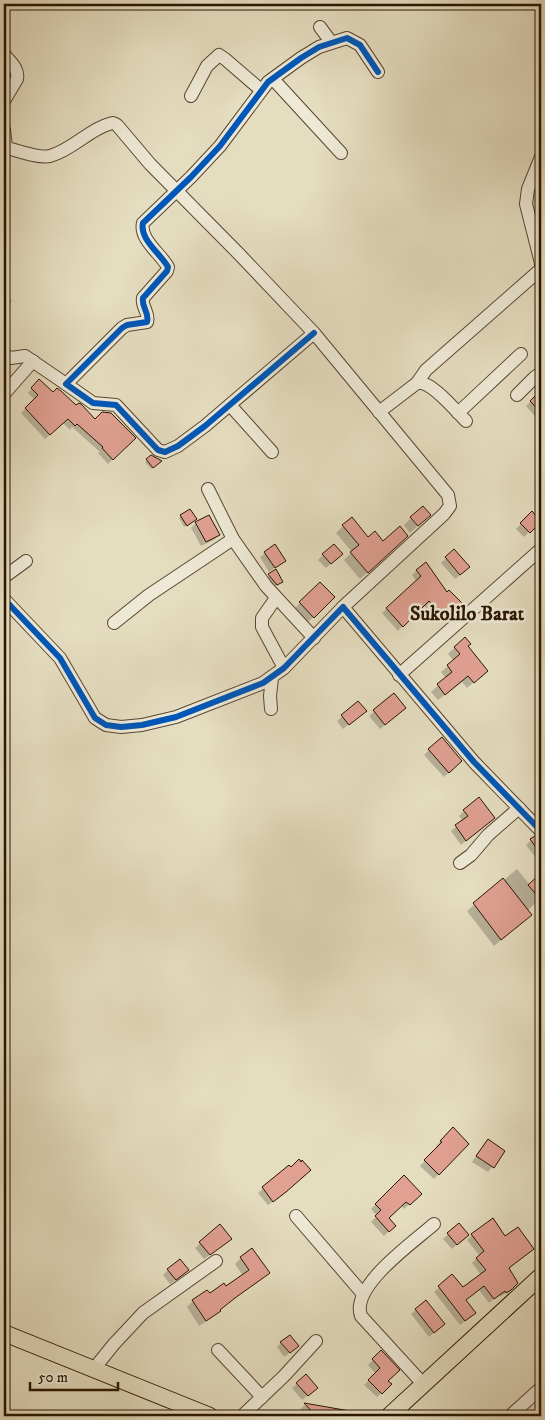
<svg xmlns="http://www.w3.org/2000/svg" width="545" height="1420" font-family="'IM FELL DW Pica',serif">
	<rect width="100%" height="100%" fill="#e5ddc0"/>
	<filter id="stains"><feTurbulence type="fractalNoise" baseFrequency=".004" numOctaves="4"/><feColorMatrix values="0 0 0 0 .2 0 0 0 0 .09 0 0 0 0 .02 0 0 0 .5 -.17"/></filter>
	<radialGradient id="worn" r=".72"><stop offset=".6" stop-color="#630" stop-opacity="0"/><stop offset="1" stop-color="#630" stop-opacity=".3"/></radialGradient>
	<!-- shadow -->
	<g fill="#0003">
		<polygon points="4,293 12,301 4,310"/>
		<polygon points="4,366 11,372 4,380"/>
		<polygon points="35,385 53,393 76,407 95,421 134,438 108,464 98,453 100,452 72,427 70,430 63,423 45,439 21,413 35,400 28,393"/>
		<polygon points="541,392 541,423 526,406"/>
		<polygon points="152,456 160,461 151,469 145,462"/>
		<polygon points="532,513 540,521 524,537 516,529"/>
		<polygon points="181,516 194,521 184,527 179,518"/>
		<polygon points="411,518 422,522 410,533 404,525"/>
		<polygon points="196,523 218,535 214,540 201,546 191,528"/>
		<polygon points="343,526 368,539 383,543 399,543 360,579 344,560 352,552 336,533"/>
		<polygon points="275,546 284,561 269,572 260,557"/>
		<polygon points="454,551 464,572 455,579 441,563"/>
		<polygon points="323,555 336,559 326,568 318,560"/>
		<polygon points="417,570 461,604 443,623 423,605 398,631 382,613 417,582 412,575"/>
		<polygon points="275,571 281,582 271,589 264,580"/>
		<polygon points="320,583 334,597 306,624 292,611"/>
		<polygon points="464,639 466,647 480,677 467,688 462,682 438,700 431,692 446,678 441,672 454,661 448,654"/>
		<polygon points="394,695 400,713 380,729 369,716"/>
		<polygon points="358,703 360,715 343,729 337,721"/>
		<polygon points="429,750 456,766 444,777 424,755"/>
		<polygon points="464,811 489,822 461,845 451,831 463,821 459,816"/>
		<polygon points="535,837 541,840 541,854 536,858 526,845"/>
		<polygon points="517,869 530,885 541,875 541,898 527,911 531,915 494,946 467,911"/>
		<polygon points="453,1129 468,1144 434,1179 420,1166 438,1148 436,1146"/>
		<polygon points="483,1146 504,1152 488,1172 472,1162"/>
		<polygon points="289,1166 291,1169 309,1170 280,1197 268,1205 258,1193"/>
		<polygon points="404,1177 420,1194 404,1209 401,1205 388,1218 395,1225 384,1236 371,1222 377,1216 371,1209"/>
		<polygon points="459,1224 463,1239 452,1249 443,1239"/>
		<polygon points="220,1226 226,1243 204,1259 195,1248"/>
		<polygon points="472,1235 508,1269 512,1288 500,1297 499,1295 489,1303 479,1290 465,1300 475,1313 460,1325 434,1292 452,1276 463,1289 481,1275 472,1263 480,1256 467,1240"/>
		<polygon points="541,1237 541,1253 534,1244"/>
		<polygon points="241,1258 268,1273 219,1310 213,1317 199,1326 187,1307 193,1301 226,1288 243,1276 235,1264"/>
		<polygon points="168,1270 183,1275 170,1284 163,1275"/>
		<polygon points="416,1310 439,1329 429,1337 411,1314"/>
		<polygon points="281,1343 292,1351 284,1357 277,1347"/>
		<polygon points="381,1352 386,1381 390,1384 377,1397 364,1385 376,1374 368,1365"/>
		<polygon points="297,1384 311,1392 302,1400 292,1388"/>
		<polygon points="305,1405 333,1410 336,1416 307,1416 300,1409"/>
	</g>
	<!-- building -->
	<g fill="#e0a092" stroke="#281401">
		<polygon points="39,379 53,392 57,388 61,391 76,405 79,403 81,404 95,419 102,412 111,413 136,438 113,460 102,448 103,447 77,424 75,426 68,419 50,435 25,408 38,395 31,388"/>
		<polygon points="541,390 541,413 530,401"/>
		<polygon points="151,455 162,461 153,468 146,459"/>
		<polygon points="423,506 431,515 418,526 410,517"/>
		<polygon points="190,509 197,519 187,526 180,515"/>
		<polygon points="532,511 541,522 530,533 520,523"/>
		<polygon points="209,515 220,535 206,542 195,522"/>
		<polygon points="352,517 368,537 375,531 383,541 400,526 408,536 368,573 350,552 359,545 342,525"/>
		<polygon points="275,544 286,561 275,568 264,552"/>
		<polygon points="334,544 343,554 331,564 322,554"/>
		<polygon points="454,549 470,567 460,575 445,557"/>
		<polygon points="426,562 447,592 449,590 463,604 448,619 429,601 403,627 386,608 421,576 416,570"/>
		<polygon points="276,569 283,582 277,585 268,574"/>
		<polygon points="320,582 335,597 314,618 299,602"/>
		<polygon points="465,637 471,644 468,646 488,671 474,683 468,676 445,695 437,684 452,672 447,665 460,654 454,647"/>
		<polygon points="394,693 406,708 385,725 373,710"/>
		<polygon points="358,701 367,711 349,725 341,715"/>
		<polygon points="442,737 462,761 449,773 428,749"/>
		<polygon points="479,797 495,818 466,841 455,825 468,816 463,810"/>
		<polygon points="535,836 541,839 541,854 530,839"/>
		<polygon points="541,873 541,900 528,885"/>
		<polygon points="503,878 532,915 501,940 473,903"/>
		<polygon points="453,1127 469,1144 439,1175 424,1160 442,1142 440,1141"/>
		<polygon points="488,1139 505,1151 494,1168 476,1156"/>
		<polygon points="299,1159 301,1162 302,1160 311,1170 286,1192 273,1202 262,1187 289,1165 291,1167"/>
		<polygon points="404,1175 422,1194 410,1205 406,1202 389,1218 396,1226 389,1232 375,1216 381,1210 375,1204"/>
		<polygon points="493,1218 505,1236 518,1227 534,1249 509,1268 518,1283 511,1290 506,1293 505,1291 494,1299 484,1286 466,1300 476,1313 465,1321 438,1286 452,1274 463,1287 486,1270 476,1258 484,1251 471,1234"/>
		<polygon points="459,1223 469,1235 457,1245 447,1233"/>
		<polygon points="220,1224 232,1239 210,1255 199,1242"/>
		<polygon points="252,1248 270,1273 235,1298 220,1310 221,1311 206,1321 192,1300 207,1290 210,1293 224,1283 226,1286 249,1270 240,1257"/>
		<polygon points="180,1259 189,1270 176,1280 167,1269"/>
		<polygon points="426,1300 445,1324 434,1333 415,1309"/>
		<polygon points="290,1335 299,1346 290,1353 280,1342"/>
		<polygon points="381,1350 400,1370 388,1381 392,1384 382,1394 368,1380 380,1368 372,1359"/>
		<polygon points="306,1374 318,1388 308,1396 296,1383"/>
		<polygon points="304,1403 350,1411 350,1416 316,1416"/>
	</g>
	<g fill="none" stroke-linecap="round" stroke-linejoin="round">
		<!-- minor casing -->
		<g stroke="#574631" stroke-width="14">
			<g id="minor">
				<polyline points="320,27 331,42"/>
				<path d="M4,54C10,62 19,68 17,79L4,101"/>
				<polyline points="273,79 341,153"/>
				<polyline points="191,96 207,66 219,55 225,59 261,90"/>
				<polyline points="4,130 6,147"/>
				<path d="M4,147C16,150 39,159 50,156C72,150 90,129 109,124C114,122 113,123 117,125L150,164L239,254L314,333L448,495L450,506L444,514L343,607"/>
				<path d="M314,333L205,426L178,446L165,452L158,450L116,405L93,403L66,384L122,328L127,325L147,322C150,314 141,306 143,298L167,271L168,267C161,254 139,239 143,223L191,177L220,146L268,82L301,58L319,47L347,38L360,45L378,72"/>
				<polyline points="4,355 11,358 25,356 66,384"/>
				<polyline points="417,383 426,370 541,269 541,263 526,204 528,189 541,157"/>
				<polyline points="4,394 33,361"/>
				<polyline points="517,395 535,377 538,375 541,377"/>
				<polyline points="230,405 272,452"/>
				<path d="M379,412L417,383C431,380 456,411 466,421"/>
				<polyline points="458,413 521,354"/>
				<polyline points="208,489 233,539 266,586 314,638"/>
				<polyline points="4,577 26,561"/>
				<polyline points="276,598 262,618 262,627 284,668"/>
				<polyline points="4,599 60,658 95,718 106,725 121,727 142,725 176,717 263,683 284,668 343,607 474,762 541,831"/>
				<polyline points="114,623 149,595 233,539"/>
				<polyline points="399,675 541,549"/>
				<polyline points="271,709 270,696 272,678"/>
				<polyline points="460,863 471,855 488,835 519,808"/>
				<polyline points="296,1216 363,1294"/>
				<polyline points="218,1350 262,1397"/>
				<polyline points="93,1370 114,1344 143,1313 216,1261"/>
				<path d="M424,1385L361,1316C350,1286 414,1242 434,1224"/>
				<polyline points="242,1416 284,1376 316,1341"/>
				<polyline points="510,1416 541,1388"/>
			</g>
		</g>
		<!-- major casing -->
		<g stroke="#281401" stroke-width="18">
			<g id="major">
				<polyline points="4,1333 210,1416"/>
				<polyline points="389,1416 541,1276"/>
			</g>
		</g>
		<!-- minor -->
		<use href="#minor" stroke="#eee9d6" stroke-width="12"/>
		<!-- major -->
		<use href="#major" stroke="#e5ddc0" stroke-width="16"/>
		<!-- cycleway casing -->
		<g stroke="#eee9d6" stroke-width="9">
			<g id="cycleway">
				<path d="M314,333L205,426L178,446L165,452L158,450L116,405L93,403L66,384L122,328L127,325L147,322C150,314 141,306 143,298L167,271L168,267C161,254 139,239 143,223L191,177L220,146L268,82L301,58L319,47L347,38L360,45L378,72"/>
				<polyline points="4,599 60,658 95,718 106,725 121,727 142,725 176,717 263,683 284,668 343,607 474,762 541,831"/>
			</g>
		</g>
		<!-- cycleway -->
		<use href="#cycleway" stroke="#0057b8" stroke-width="6"/>
	</g>
	<g text-anchor="middle" stroke-width="5" stroke-linejoin="round" paint-order="stroke">
		<!-- quarter labels -->
		<g font-size="20" font-weight="bold" fill="#281401" stroke="#eee9d6">
			<text x="467" y="620">Sukolilo Barat</text>
		</g>
	</g>
	<!-- margin -->
	<rect width="545" height="1420" fill="none" stroke="#e5ddc0" stroke-width="20"/>
	<rect x="5" y="5" width="535" height="1410" fill="none" stroke="#281401" stroke-width="2.5"/>
	<rect x="10" y="10" width="525" height="1400" fill="none" stroke="#281401"/>
	<!-- scale -->
	<path d="M30 1382v8h88v-8" fill="none" stroke="#281401" stroke-width="2.5"/>
	<text x="38" y="1382" font-size="15" fill="#281401" stroke="#eee9d6" stroke-width="4" paint-order="stroke">50 m</text>
	<rect width="100%" height="100%" filter="url(#stains)"/>
	<rect width="100%" height="100%" fill="url(#worn)"/>
</svg>
